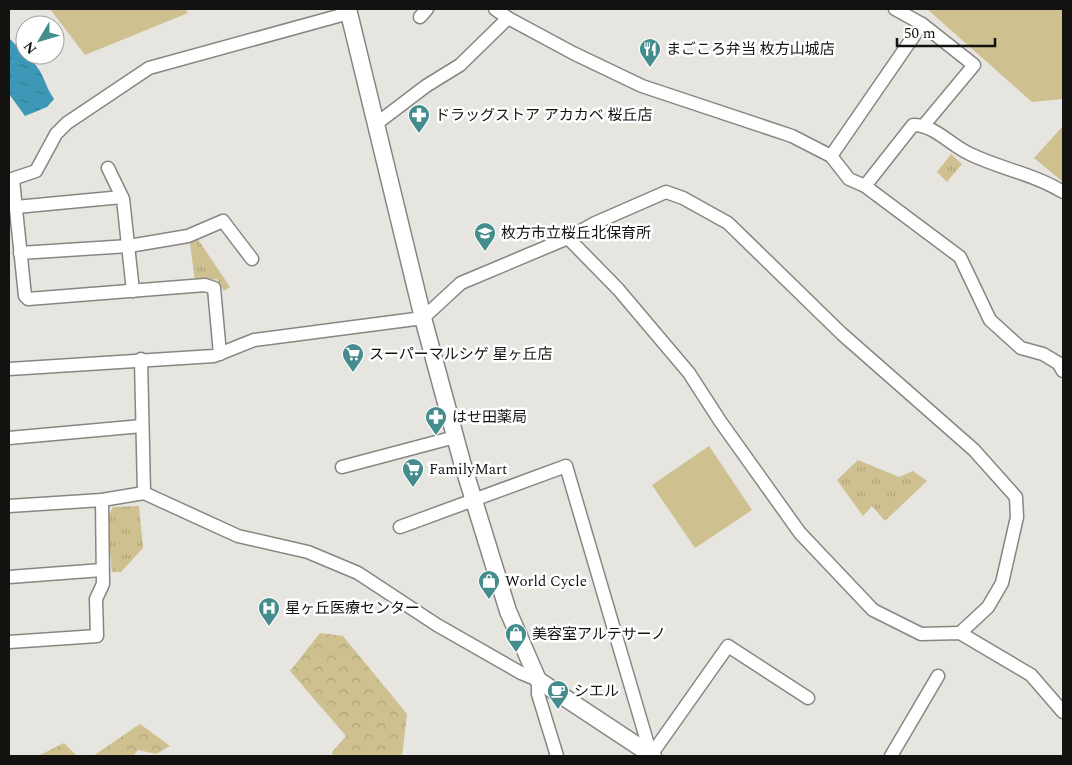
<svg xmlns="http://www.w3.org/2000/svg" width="1072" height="765" font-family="Spectral,'Noto Sans JP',serif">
	<defs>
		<pattern id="forest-crowns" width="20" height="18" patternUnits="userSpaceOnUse" patternTransform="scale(1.25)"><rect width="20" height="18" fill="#cfc090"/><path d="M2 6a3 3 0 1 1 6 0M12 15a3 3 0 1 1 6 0" fill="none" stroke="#b1a47b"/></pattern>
		<pattern id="park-tufts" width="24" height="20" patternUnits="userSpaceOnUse" patternTransform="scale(1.25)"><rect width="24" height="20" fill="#cfc090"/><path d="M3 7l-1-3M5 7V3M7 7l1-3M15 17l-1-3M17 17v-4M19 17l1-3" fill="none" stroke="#b1a47b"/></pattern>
		<pattern id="water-ripples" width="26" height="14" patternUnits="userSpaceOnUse" patternTransform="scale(1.25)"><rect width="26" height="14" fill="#3d98b7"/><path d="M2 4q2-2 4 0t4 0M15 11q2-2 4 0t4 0" fill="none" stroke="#327b93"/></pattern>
	</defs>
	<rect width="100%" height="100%" fill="#e7e5e0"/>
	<!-- forest -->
	<g fill="url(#forest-crowns)">
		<polygon points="320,633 343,636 407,714 402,756 333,756 332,752 346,736 290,671"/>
		<polygon points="140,724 170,746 156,754 138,750 133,756 93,756"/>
		<polygon points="64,743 77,756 40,756 40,755"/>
	</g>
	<!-- park -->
	<g fill="url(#park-tufts)">
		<polygon points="951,154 962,164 947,182 937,172"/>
		<polygon points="197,238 230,287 224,291 217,279 195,282 190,243"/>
		<polygon points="858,460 899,477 913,471 927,481 885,521 872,506 863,516 837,480"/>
		<polygon points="139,506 143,548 121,572 112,572 107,518 113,507"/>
	</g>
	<!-- pitch -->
	<g fill="#cfc090">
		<polygon points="50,9 185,9 188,13 85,55"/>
		<polygon points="927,9 1063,9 1063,99 1032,102"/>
		<polygon points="1063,126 1063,182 1034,158"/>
		<polygon points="709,446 752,510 695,548 652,485"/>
	</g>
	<!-- water -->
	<path fill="url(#water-ripples)" d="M9,38C20,50 37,62 43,77C47,86 48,90 54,99L47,107L25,116L9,94Z"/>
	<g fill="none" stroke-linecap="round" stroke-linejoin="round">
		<!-- street casing -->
		<g stroke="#888681" stroke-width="15">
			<g id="street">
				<polyline points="495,9 508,18"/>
				<polyline points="895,9 922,24 974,65 924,125"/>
				<polyline points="420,17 427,9"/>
				<path d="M376,124L426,86L460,65L508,18L573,53L642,86L792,136L831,156L849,179L865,186L913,125C935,125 950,145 970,154C1001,169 1034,174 1063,192"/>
				<polyline points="831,156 922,24"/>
				<polyline points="108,168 123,199 133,291"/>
				<polyline points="9,180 36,171 56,134 67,123 149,68 349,13"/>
				<polyline points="13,180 25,296 28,299 205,285 214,288 220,354"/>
				<polyline points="865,186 960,257 990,320 1021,348 1043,354 1058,363 1063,371"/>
				<polyline points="16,207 122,197"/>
				<polyline points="568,238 618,289 689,373 720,421 800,533 873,610 921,634 960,633 1031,675 1063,712"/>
				<polyline points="20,253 129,246 188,236 223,221 252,259"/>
				<polyline points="9,369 214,356 254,340 423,318 461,283 568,238 595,223 666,192 683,198 728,223 842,334 974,450 1016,497 1017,517 1002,583 988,607 960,633"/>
				<polyline points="9,438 142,426"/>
				<polyline points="342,467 455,437"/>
				<polyline points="144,493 238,536 308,552 358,573 437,625 521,673 538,680 538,694 557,756"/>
				<polyline points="9,506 102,500 144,493 141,359"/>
				<polyline points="400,527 566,466 651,755"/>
				<polyline points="9,577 102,570"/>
				<polyline points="9,642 97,636 96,599 103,584 102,500"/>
				<polyline points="651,755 728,646 808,698"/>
				<polyline points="891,756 938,676"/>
			</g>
		</g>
		<!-- secondary casing -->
		<g stroke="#888681" stroke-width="19">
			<polyline id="secondary" points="348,9 423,318 462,462 508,611 538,680 653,756"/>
		</g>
		<!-- street -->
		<use href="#street" stroke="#fff" stroke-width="12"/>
		<!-- secondary -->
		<use href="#secondary" stroke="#fff" stroke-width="16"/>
	</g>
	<!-- icons -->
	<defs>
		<g id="restaurant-pin" transform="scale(1.125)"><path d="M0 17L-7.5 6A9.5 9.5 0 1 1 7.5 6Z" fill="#458d8c" stroke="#fff"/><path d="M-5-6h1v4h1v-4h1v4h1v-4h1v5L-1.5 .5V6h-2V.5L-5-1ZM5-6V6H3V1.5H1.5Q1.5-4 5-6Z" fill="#fff"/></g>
		<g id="pharmacy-pin" transform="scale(1.125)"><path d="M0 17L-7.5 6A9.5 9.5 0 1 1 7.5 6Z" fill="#458d8c" stroke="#fff"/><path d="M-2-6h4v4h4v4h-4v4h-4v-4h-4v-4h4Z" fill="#fff"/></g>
		<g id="school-pin" transform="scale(1.125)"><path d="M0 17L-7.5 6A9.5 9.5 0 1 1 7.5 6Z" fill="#458d8c" stroke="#fff"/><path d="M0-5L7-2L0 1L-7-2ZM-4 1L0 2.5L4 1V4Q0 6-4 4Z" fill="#fff"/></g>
		<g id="supermarket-pin" transform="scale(1.125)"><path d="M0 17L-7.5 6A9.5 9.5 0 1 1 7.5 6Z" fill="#458d8c" stroke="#fff"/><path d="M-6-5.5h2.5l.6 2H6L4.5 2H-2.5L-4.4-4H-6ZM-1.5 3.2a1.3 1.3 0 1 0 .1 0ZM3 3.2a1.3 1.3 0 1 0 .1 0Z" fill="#fff"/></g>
		<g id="shop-pin" transform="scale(1.125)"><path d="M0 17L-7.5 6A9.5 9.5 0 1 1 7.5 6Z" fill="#458d8c" stroke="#fff"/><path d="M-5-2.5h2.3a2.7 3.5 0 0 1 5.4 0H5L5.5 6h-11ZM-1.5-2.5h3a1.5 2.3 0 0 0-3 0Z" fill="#fff"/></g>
		<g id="hospital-pin" transform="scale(1.125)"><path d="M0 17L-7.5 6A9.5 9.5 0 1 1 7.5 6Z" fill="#458d8c" stroke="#fff"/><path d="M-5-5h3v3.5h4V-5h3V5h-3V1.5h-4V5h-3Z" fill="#fff"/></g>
		<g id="cafe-pin" transform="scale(1.125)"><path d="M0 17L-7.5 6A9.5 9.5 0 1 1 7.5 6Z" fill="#458d8c" stroke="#fff"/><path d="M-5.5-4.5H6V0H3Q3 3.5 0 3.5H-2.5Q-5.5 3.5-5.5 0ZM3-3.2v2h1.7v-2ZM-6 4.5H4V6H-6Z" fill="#fff"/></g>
	</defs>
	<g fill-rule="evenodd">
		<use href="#restaurant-pin" x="650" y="49"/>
		<use href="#pharmacy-pin" x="419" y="115"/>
		<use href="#school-pin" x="485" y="233"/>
		<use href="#supermarket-pin" x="353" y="354"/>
		<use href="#pharmacy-pin" x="436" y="417"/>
		<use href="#supermarket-pin" x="413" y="469"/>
		<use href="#shop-pin" x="489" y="581"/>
		<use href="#hospital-pin" x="269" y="608"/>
		<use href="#shop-pin" x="516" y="634"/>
		<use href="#cafe-pin" x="558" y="691"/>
	</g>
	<g text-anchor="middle" stroke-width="5" stroke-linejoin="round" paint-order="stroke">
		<!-- poi labels -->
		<g font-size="15" fill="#131211" stroke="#fff" text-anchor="start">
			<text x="666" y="54">まごころ弁当 枚方山城店</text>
			<text x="435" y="120">ドラッグストア アカカベ 桜丘店</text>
			<text x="501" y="238">枚方市立桜丘北保育所</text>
			<text x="369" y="359">スーパーマルシゲ 星ヶ丘店</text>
			<text x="452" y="422">はせ田薬局</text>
			<text x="429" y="474">FamilyMart</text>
			<text x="505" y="586">World Cycle</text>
			<text x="285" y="613">星ヶ丘医療センター</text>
			<text x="532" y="639">美容室アルテサーノ</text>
			<text x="574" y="696">シエル</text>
		</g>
	</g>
	<!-- border -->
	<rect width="1072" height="765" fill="none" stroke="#131211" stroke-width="20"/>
	<!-- north arrow -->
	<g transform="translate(40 40) rotate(232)"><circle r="24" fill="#ffffff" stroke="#a1a0a0"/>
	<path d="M0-4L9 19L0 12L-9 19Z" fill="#458d8c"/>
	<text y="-8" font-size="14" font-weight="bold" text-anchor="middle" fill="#131211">N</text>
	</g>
	<!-- scale -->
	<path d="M897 38v8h98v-8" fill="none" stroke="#131211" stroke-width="2.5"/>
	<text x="904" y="38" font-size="15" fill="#131211" stroke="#ffffff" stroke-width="4" paint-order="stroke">50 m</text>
</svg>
